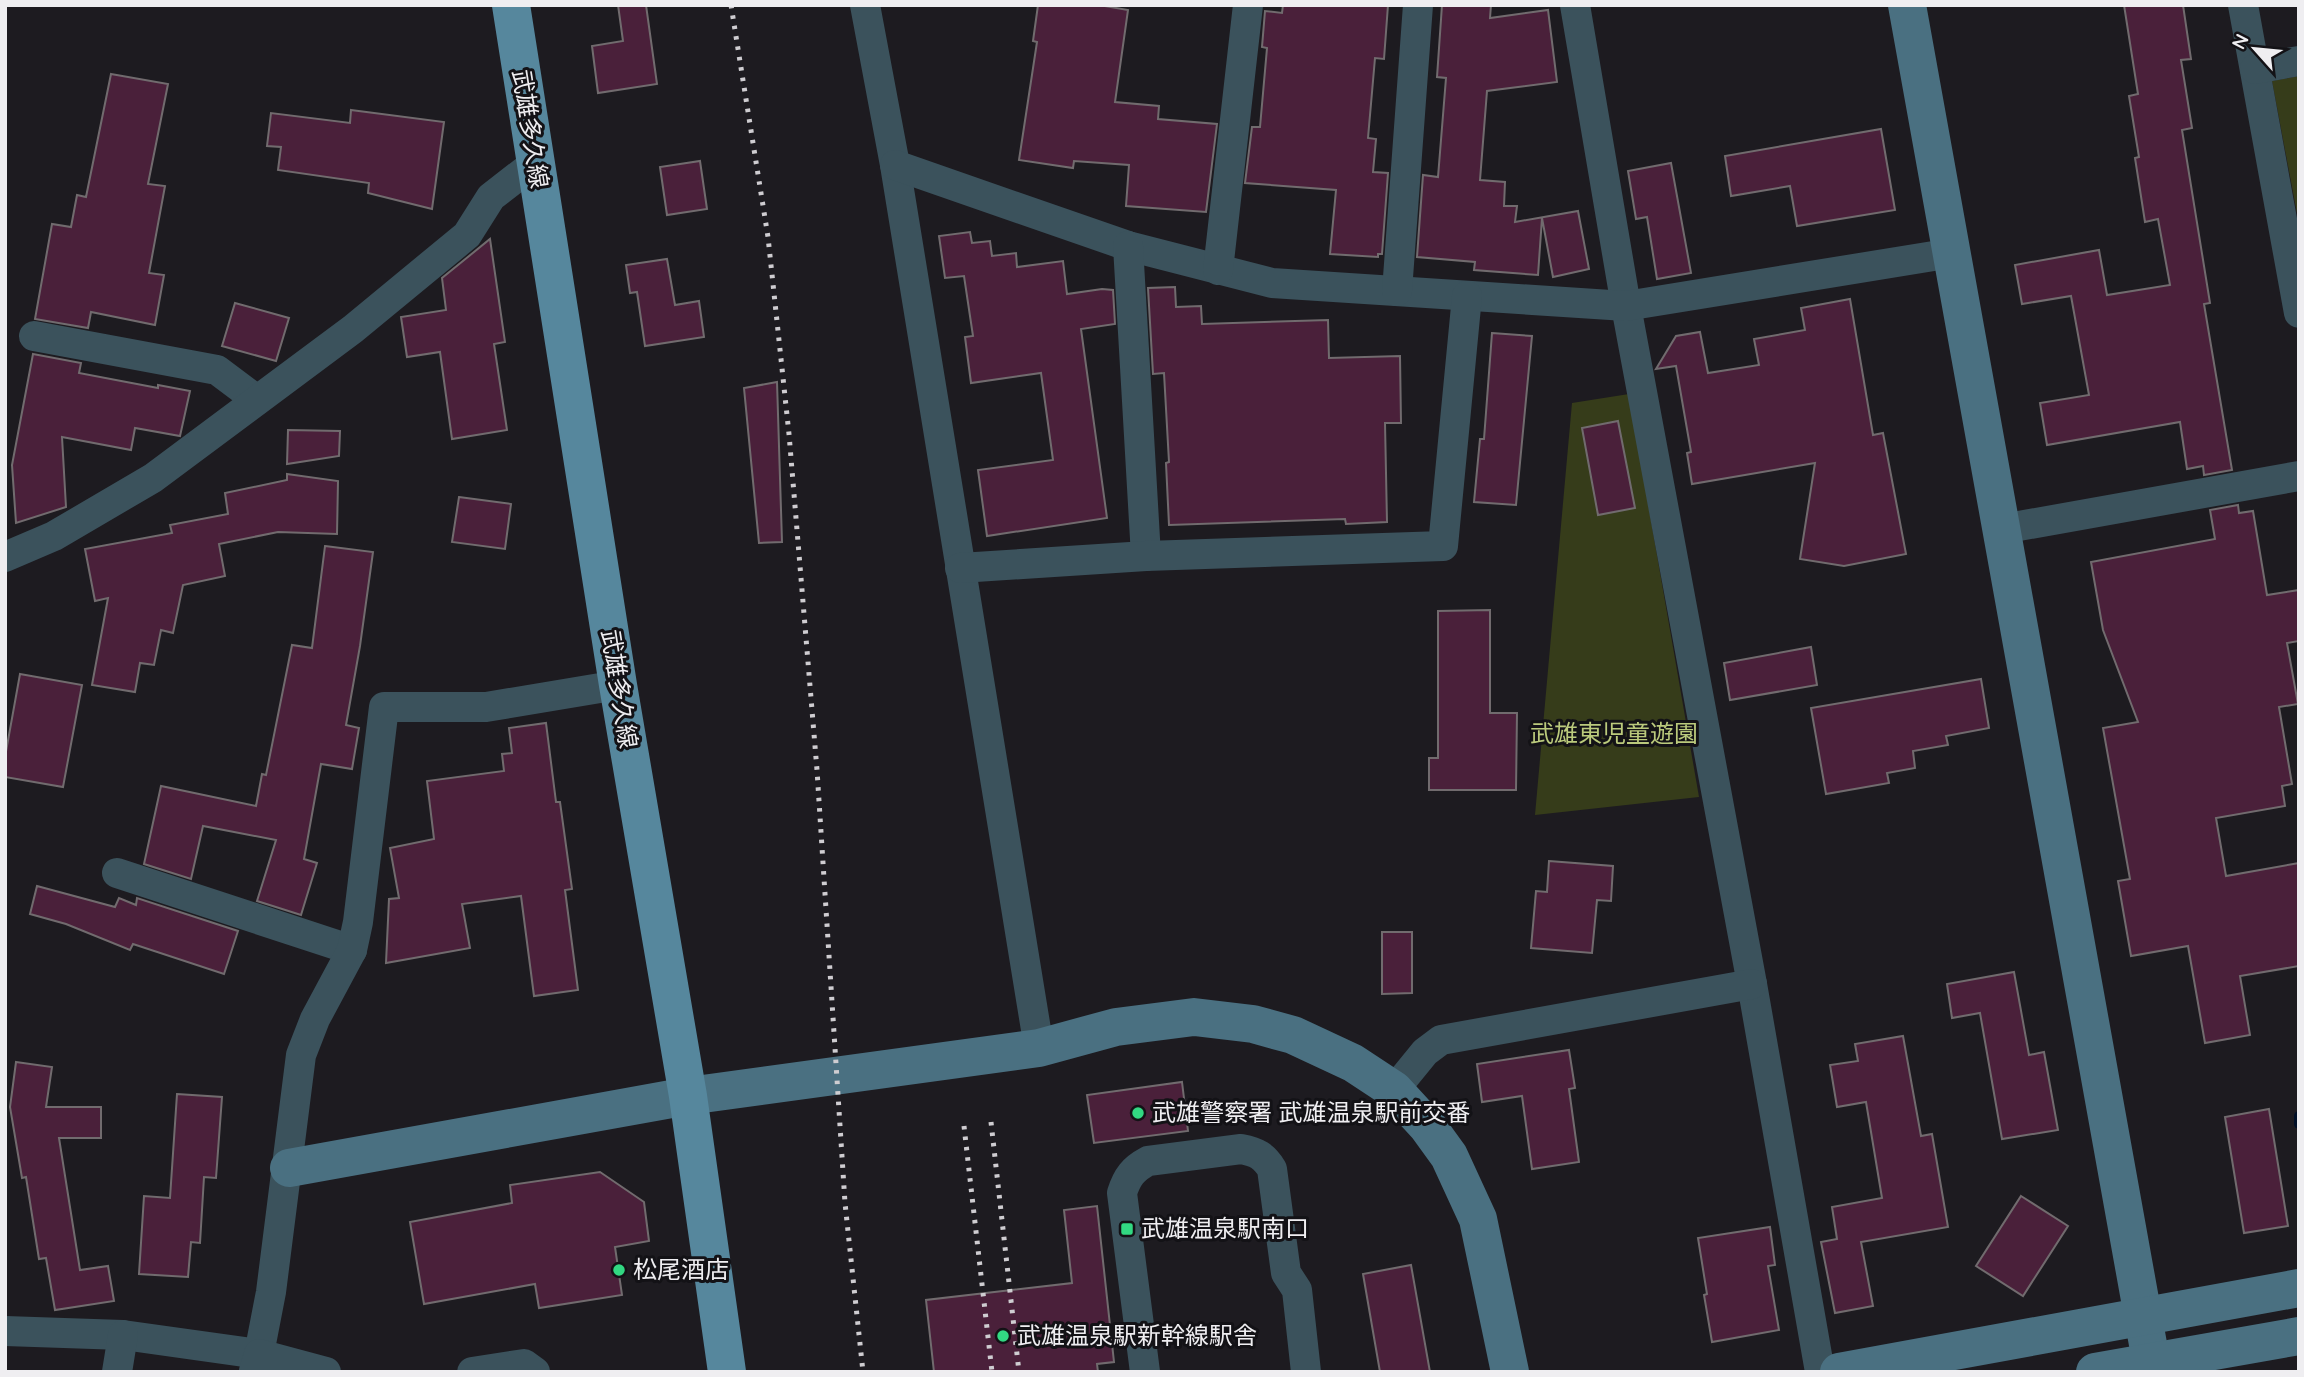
<svg xmlns="http://www.w3.org/2000/svg" width="2304" height="1377" font-family="Quicksand,'Noto Sans JP',sans-serif">
	<rect width="100%" height="100%" fill="#1d1b20"/>
	<!-- green -->
	<g fill="#363c1a">
		<polygon points="2299,76 2299,224 2272,81"/>
		<polygon points="1629,394 1699,797 1535,815 1572,403"/>
	</g>
	<g fill="none" stroke-linecap="round" stroke-linejoin="round">
		<!-- stream -->
		<polyline stroke="#000f27" stroke-width="10" points="2299,1116 2299,1124"/>
	</g>
	<!-- building -->
	<g fill="#4a203a" stroke="#716b6e" stroke-width="2">
		<polygon points="618,5 646,5 657,84 598,93 592,46 623,41"/>
		<polygon points="1038,5 1099,5 1128,10 1115,102 1159,106 1158,119 1217,124 1206,212 1126,206 1129,165 1074,161 1073,168 1019,160 1037,42 1033,41"/>
		<polygon points="1283,5 1388,5 1384,59 1375,58 1368,138 1376,139 1373,172 1388,173 1382,254 1378,254 1378,257 1330,254 1336,190 1245,183 1252,127 1260,127 1267,48 1262,47 1265,11 1282,13"/>
		<polygon points="1442,5 1491,5 1490,18 1548,10 1557,82 1487,91 1480,180 1505,182 1504,206 1517,206 1515,222 1578,211 1589,269 1553,277 1542,218 1538,275 1474,270 1475,262 1417,257 1423,175 1438,177 1446,78 1437,77"/>
		<polygon points="2124,5 2183,5 2191,59 2181,60 2192,128 2182,130 2210,303 2204,304 2232,470 2204,475 2203,466 2187,469 2180,422 2047,445 2040,403 2089,395 2071,296 2022,304 2015,265 2099,250 2107,295 2170,285 2158,219 2145,222 2135,158 2139,157 2129,96 2138,94"/>
		<polygon points="111,74 168,84 148,184 165,186 149,273 164,275 155,325 91,312 88,328 35,319 52,224 71,227 77,195 86,197"/>
		<polygon points="351,110 444,122 432,209 368,193 369,183 278,170 281,147 267,146 271,113 350,123"/>
		<polygon points="1881,129 1895,210 1797,226 1790,186 1731,196 1725,156"/>
		<polygon points="700,161 707,209 667,215 660,167"/>
		<polygon points="1671,163 1691,273 1657,279 1647,217 1636,219 1628,171"/>
		<polygon points="970,232 972,243 990,241 992,256 1016,253 1017,267 1063,261 1067,294 1102,289 1113,290 1115,324 1081,329 1107,518 987,536 978,470 1053,460 1041,373 971,383 965,337 973,336 964,276 945,278 939,236"/>
		<polygon points="490,239 505,342 494,344 507,430 452,439 440,352 407,357 401,317 446,310 442,278"/>
		<polygon points="667,259 675,305 699,301 704,337 645,346 637,292 630,293 626,265"/>
		<polygon points="1175,287 1176,307 1201,306 1202,324 1328,320 1329,358 1400,356 1401,423 1385,423 1387,522 1346,524 1345,519 1169,525 1166,463 1169,462 1164,373 1153,374 1148,288"/>
		<polygon points="1850,299 1873,435 1883,433 1906,554 1844,566 1800,559 1815,463 1692,484 1687,453 1691,452 1676,366 1656,369 1676,336 1700,332 1708,373 1759,365 1754,339 1805,330 1801,308"/>
		<polygon points="235,303 289,318 276,361 222,346"/>
		<polygon points="1492,333 1532,336 1516,505 1474,502 1480,439 1484,439"/>
		<polygon points="33,354 81,363 79,373 158,388 158,385 190,391 180,436 135,428 131,450 62,437 66,507 16,523 12,465"/>
		<polygon points="777,382 782,542 759,543 744,388"/>
		<polygon points="1618,421 1635,508 1598,515 1582,428"/>
		<polygon points="288,430 340,431 339,456 287,464"/>
		<polygon points="287,474 338,481 337,534 278,532 219,544 225,576 183,585 173,633 161,630 154,665 140,663 135,692 92,685 108,598 95,601 85,549 172,533 170,525 228,514 225,493 287,480"/>
		<polygon points="459,497 511,504 505,549 452,542"/>
		<polygon points="2238,505 2239,513 2253,511 2267,595 2299,590 2299,641 2287,643 2298,704 2279,707 2292,784 2282,786 2285,806 2216,818 2226,876 2299,863 2299,966 2240,976 2250,1035 2205,1043 2188,946 2131,956 2118,881 2130,879 2103,728 2138,722 2103,630 2091,562 2215,539 2210,510"/>
		<polygon points="325,546 373,552 360,646 346,725 359,728 352,769 321,764 304,859 317,863 301,915 257,901 276,840 203,826 191,879 144,864 161,786 256,806 262,774 266,775 292,645 312,648"/>
		<polygon points="1490,610 1490,713 1517,713 1516,790 1429,790 1429,758 1438,758 1438,611"/>
		<polygon points="1811,647 1817,685 1730,700 1724,663"/>
		<polygon points="20,674 82,685 63,787 5,777 5,757"/>
		<polygon points="1981,679 1989,728 1946,736 1948,745 1913,751 1915,768 1887,773 1889,783 1826,794 1811,708"/>
		<polygon points="546,723 556,802 560,802 572,889 565,890 578,990 534,996 521,896 462,904 470,948 386,963 389,899 399,898 390,848 434,839 427,781 504,771 502,754 512,753 509,728"/>
		<polygon points="1549,861 1613,866 1611,901 1597,900 1592,953 1531,948 1536,891 1547,892"/>
		<polygon points="37,886 115,907 119,898 136,905 137,898 238,931 224,974 133,944 130,950 66,924 30,914"/>
		<polygon points="1382,932 1412,932 1412,993 1382,994"/>
		<polygon points="2014,972 2029,1055 2044,1052 2058,1130 2002,1139 1980,1013 1952,1018 1947,984"/>
		<polygon points="1903,1036 1921,1136 1932,1134 1948,1227 1861,1242 1873,1306 1835,1313 1821,1242 1837,1239 1832,1207 1882,1198 1866,1102 1837,1107 1830,1065 1858,1061 1855,1044"/>
		<polygon points="1569,1050 1575,1088 1569,1089 1579,1162 1532,1169 1522,1096 1482,1102 1477,1064"/>
		<polygon points="16,1062 52,1067 46,1107 101,1107 101,1138 59,1138 80,1270 108,1266 114,1301 55,1310 46,1258 39,1259 26,1177 22,1178 10,1107"/>
		<polygon points="1182,1082 1188,1131 1094,1143 1087,1095"/>
		<polygon points="177,1094 222,1097 216,1178 204,1177 200,1243 191,1242 188,1277 139,1274 144,1196 170,1198"/>
		<polygon points="2269,1109 2288,1226 2244,1233 2225,1117"/>
		<polygon points="600,1172 644,1202 649,1241 615,1247 622,1295 539,1308 535,1284 424,1304 410,1222 512,1203 510,1185"/>
		<polygon points="2021,1196 2068,1226 2023,1296 1976,1266"/>
		<polygon points="1097,1206 1114,1362 1097,1364 1098,1372 934,1372 926,1300 1072,1283 1064,1210"/>
		<polygon points="1770,1227 1775,1265 1768,1266 1779,1330 1712,1342 1704,1295 1707,1294 1698,1238"/>
		<polygon points="1411,1265 1430,1372 1380,1372 1363,1274"/>
	</g>
	<g fill="none" stroke-linecap="round" stroke-linejoin="round">
		<!-- street -->
		<g stroke="#3b525c" stroke-width="30">
			<polyline points="865,5 895,165 1039,1048"/>
			<polyline points="1575,5 1626,306 1752,984 1820,1372"/>
			<polyline points="2243,5 2299,313"/>
			<polyline points="2255,69 2299,61"/>
			<polyline points="895,165 1128,246 1272,283 1626,306 1952,253"/>
			<polyline points="1128,246 1146,556"/>
			<polyline points="1218,270 1248,5"/>
			<polyline points="1397,291 1418,5"/>
			<polyline points="34,336 217,370 257,400"/>
			<polyline points="2002,529 2299,476"/>
			<polyline points="5,557 54,536 153,478 353,329 467,235 491,197 535,163"/>
			<polyline points="960,568 1146,556 1443,546 1467,296"/>
			<polyline points="117,873 352,950"/>
			<polyline points="1394,1090 1425,1052 1441,1040 1752,984"/>
			<polyline points="5,1331 123,1335 259,1354 271,1292 301,1055 315,1019 352,950 358,922 384,707 486,707 618,685"/>
			<polyline points="254,1371 259,1354 326,1372"/>
			<polyline points="117,1372 123,1335"/>
			<polyline points="472,1372 524,1364 535,1372"/>
			<path d="M1145,1372L1122,1193C1127,1177 1133,1169 1148,1161L1241,1149C1257,1152 1264,1156 1272,1169L1286,1273L1297,1290L1306,1372"/>
		</g>
		<!-- secondary -->
		<g stroke="#4a7081" stroke-width="38">
			<polyline points="1907,5 2153,1372"/>
			<polyline points="289,1168 688,1096 1039,1048 1116,1027 1194,1017 1253,1024 1293,1035 1353,1063 1394,1090 1428,1127 1449,1156 1478,1219 1510,1372"/>
			<polyline points="1839,1372 2299,1288"/>
			<polyline points="2095,1372 2299,1336"/>
		</g>
		<!-- primary -->
		<polyline stroke="#56879d" stroke-width="38" points="511,5 618,685 688,1096 727,1372"/>
		<!-- rail -->
		<g stroke="#cfcdd1" stroke-width="5" stroke-dasharray="3.5 7" stroke-linecap="butt">
			<polyline points="731,5 768,237 789,434 817,770 845,1203 863,1372"/>
			<polyline points="991,1122 1019,1372"/>
			<polyline points="964,1126 992,1372"/>
		</g>
	</g>
	<!-- markers -->
	<g fill="#32d882" stroke="#131216" stroke-width="2.5">
		<circle cx="1138" cy="1113" r="7"/>
		<rect x="1120" y="1222" width="14" height="14" rx="3.5"/>
		<circle cx="619" cy="1270" r="7"/>
		<circle cx="1003" cy="1336" r="7"/>
	</g>
	<g text-anchor="middle" stroke-width="6" stroke-linejoin="round" paint-order="stroke">
		<!-- street labels -->
		<g font-size="24" fill="#efeef1" stroke="#131216">
			<text transform="translate(530 129) rotate(81)" y="8">武雄多久線</text>
			<text transform="translate(619 689) rotate(81)" y="8">武雄多久線</text>
		</g>
		<!-- park labels -->
		<g font-size="24" fill="#bbca7c" stroke="#131216">
			<text x="1614" y="742">武雄東児童遊園</text>
		</g>
		<!-- poi labels -->
		<g font-size="24" fill="#efeef1" stroke="#131216" text-anchor="start">
			<text x="1152" y="1121">武雄警察署 武雄温泉駅前交番</text>
			<text x="1141" y="1237">武雄温泉駅南口</text>
			<text x="633" y="1278">松尾酒店</text>
			<text x="1017" y="1344">武雄温泉駅新幹線駅舎</text>
		</g>
	</g>
	<!-- border -->
	<rect width="2304" height="1377" fill="none" stroke="#efeef1" stroke-width="14"/>
	<!-- north arrow -->
	<g transform="translate(2255 49) rotate(297)" stroke="#131216" stroke-width="5" paint-order="stroke">
	<path d="M0-5L12 26L0 18L-12 26Z" fill="#efeef1"/>
	<text y="-10" font-size="19" font-weight="bold" text-anchor="middle" fill="#efeef1">N</text>
	</g>
</svg>
